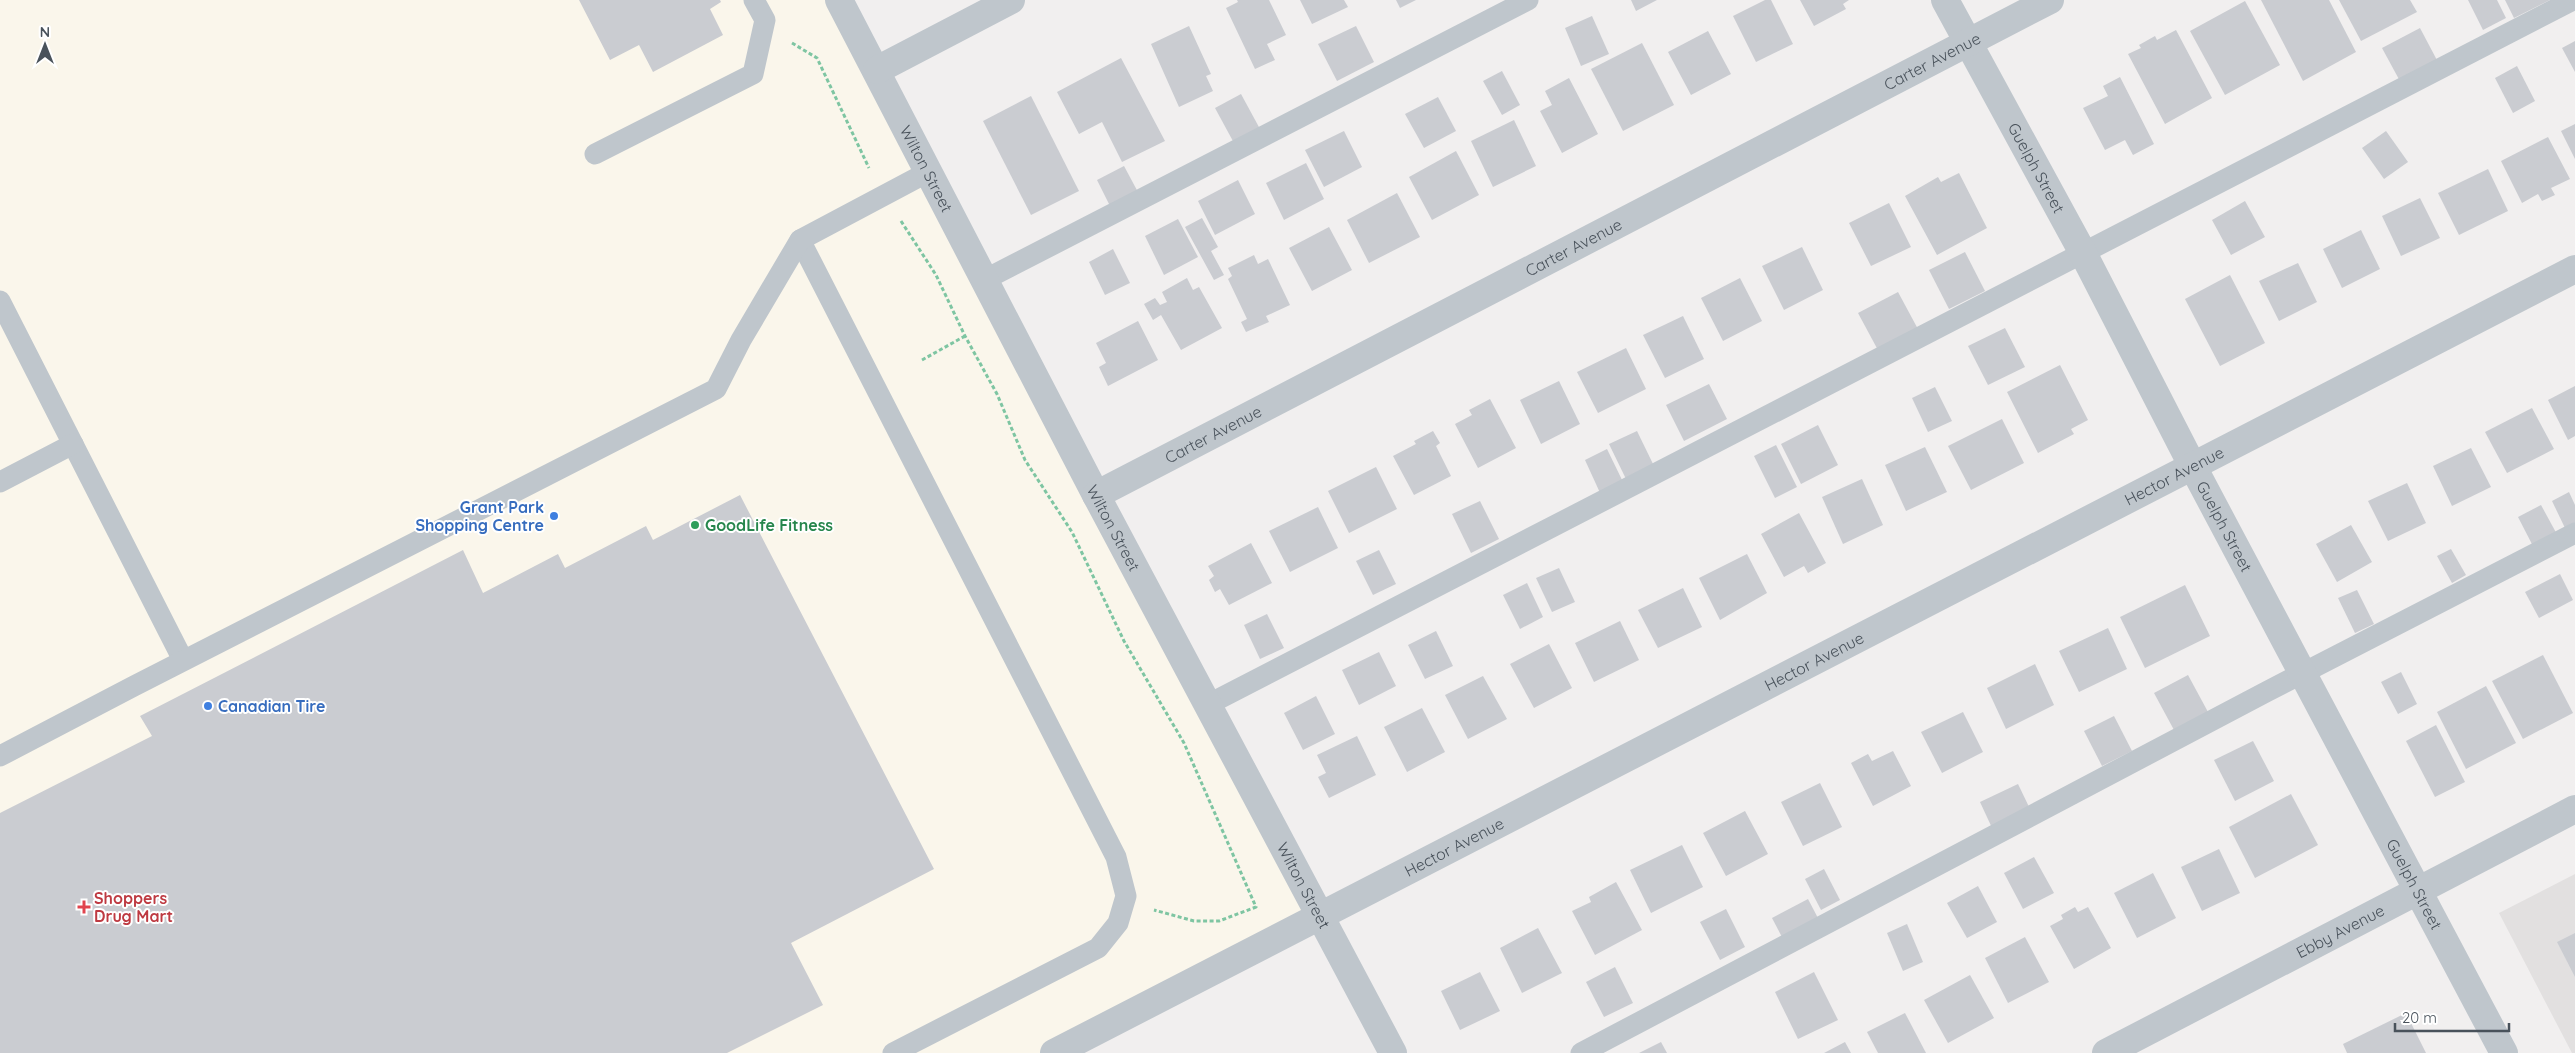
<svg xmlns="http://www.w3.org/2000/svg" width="2575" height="1053" font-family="Quicksand,sans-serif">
	<rect width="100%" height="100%" fill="#f1efef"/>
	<!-- commercial -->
	<polygon fill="#faf6eb" points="0,0 839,0 1318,915 1054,1053 0,1053"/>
	<!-- education -->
	<polygon fill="#e2e0e0" points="2575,874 2575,1053 2572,1053 2499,913"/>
	<!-- building -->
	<g fill="#caccd1">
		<polygon points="579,0 720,0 721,2 710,9 723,35 653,72 639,45 610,60"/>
		<polygon points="1237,0 1269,0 1286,35 1267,44 1275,60 1255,69 1226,8 1238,2"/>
		<polygon points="1300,0 1344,0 1348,7 1312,24"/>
		<polygon points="1396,0 1416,0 1400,8"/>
		<polygon points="1631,0 1657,0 1636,11"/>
		<polygon points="1765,0 1771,0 1793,44 1756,62 1733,16"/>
		<polygon points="1800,0 1849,0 1843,4 1846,9 1814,26"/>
		<polygon points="2261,0 2329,0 2356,52 2303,81"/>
		<polygon points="2339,0 2410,0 2417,12 2361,41"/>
		<polygon points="2468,0 2497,0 2506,18 2483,30"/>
		<polygon points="2505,0 2550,0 2514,18"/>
		<polygon points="2245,1 2280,65 2225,95 2190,31"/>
		<polygon points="1592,16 1609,54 1581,66 1565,28"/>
		<polygon points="1189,26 1211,74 1206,76 1213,91 1179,107 1151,44"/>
		<polygon points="1356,26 1374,62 1337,81 1318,44"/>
		<polygon points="2420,28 2439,64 2401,83 2382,48"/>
		<polygon points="2176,30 2212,98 2165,124 2128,54 2141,48 2139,45 2155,36 2157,40"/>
		<polygon points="1708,31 1731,74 1691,95 1668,52"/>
		<polygon points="2575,41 2575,72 2562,48"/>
		<polygon points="1642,43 1674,105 1623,131 1591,69"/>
		<polygon points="1121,58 1165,141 1122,162 1102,122 1079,134 1057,92"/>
		<polygon points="2517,66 2535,101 2513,113 2495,78"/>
		<polygon points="1502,71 1520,105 1502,115 1483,81"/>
		<polygon points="2120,77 2154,144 2133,155 2125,140 2105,150 2083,108 2108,96 2103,86"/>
		<polygon points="1569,78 1598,134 1562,153 1540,111 1552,105 1545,91"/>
		<polygon points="1241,94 1260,129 1234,143 1215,108"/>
		<polygon points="1031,96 1079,191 1031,215 983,121"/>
		<polygon points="1438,97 1456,131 1424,148 1405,114"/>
		<polygon points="1514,120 1536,166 1493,187 1471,141"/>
		<polygon points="2575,124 2575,159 2561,131"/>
		<polygon points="1344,131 1362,167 1324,187 1305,150"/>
		<polygon points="2386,131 2408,162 2384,179 2362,148"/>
		<polygon points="2548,137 2570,179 2551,188 2555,195 2542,201 2538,194 2522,203 2501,161"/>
		<polygon points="1456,151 1479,195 1432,220 1409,177"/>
		<polygon points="1306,163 1324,199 1284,220 1266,183"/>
		<polygon points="1124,166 1139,194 1111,208 1097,180"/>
		<polygon points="2488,169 2508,211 2459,235 2438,193"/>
		<polygon points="1959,173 1987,228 1937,255 1905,196 1938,177 1941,182"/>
		<polygon points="1238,180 1255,214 1215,235 1198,201"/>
		<polygon points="1397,193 1420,237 1369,263 1347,220"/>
		<polygon points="2420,198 2440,238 2401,256 2382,216"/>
		<polygon points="2245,201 2265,237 2231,255 2212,220"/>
		<polygon points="1889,203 1911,247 1871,266 1849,223"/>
		<polygon points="1202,218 1218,247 1211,251 1224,275 1214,280 1185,227"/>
		<polygon points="1178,219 1198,257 1164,275 1145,236"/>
		<polygon points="1329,227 1352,270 1312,291 1289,248"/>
		<polygon points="2361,230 2380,269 2342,288 2323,249"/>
		<polygon points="1802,247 1823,290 1784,310 1762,266"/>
		<polygon points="1113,249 1130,283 1105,295 1089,262"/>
		<polygon points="1965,252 1985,291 1949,309 1929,270"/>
		<polygon points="1254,255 1258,264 1268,259 1290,305 1266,316 1269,322 1246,332 1241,322 1247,319 1228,279 1232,276 1228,268"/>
		<polygon points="2298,263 2317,302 2279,321 2259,281"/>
		<polygon points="2230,275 2265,343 2220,366 2185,299"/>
		<polygon points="1187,278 1193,290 1199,287 1222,328 1181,350 1161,315 1153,320 1144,304 1155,298 1160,305 1167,302 1162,292"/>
		<polygon points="1740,278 1762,321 1723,341 1701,298"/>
		<polygon points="1898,292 1919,331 1879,352 1858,313"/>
		<polygon points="1683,316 1704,359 1665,378 1643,335"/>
		<polygon points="1138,321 1158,360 1108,386 1099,367 1106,363 1096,343"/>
		<polygon points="2005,328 2025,367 1988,385 1968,346"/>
		<polygon points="1626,348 1646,389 1598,413 1577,372"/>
		<polygon points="2060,365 2088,420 2071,429 2074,434 2038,453 2007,392"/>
		<polygon points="1559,381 1580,424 1541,444 1520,400"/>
		<polygon points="1709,384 1727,419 1684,441 1666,405"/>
		<polygon points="2575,386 2575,436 2568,440 2548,400"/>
		<polygon points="1935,387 1952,421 1928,432 1912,398"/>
		<polygon points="1490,399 1516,448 1478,468 1455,424 1472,415 1469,410"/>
		<polygon points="2532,408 2554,449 2507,473 2485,432"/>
		<polygon points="2002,419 2024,463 1971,490 1948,446"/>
		<polygon points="1818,425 1838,465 1801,484 1781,444"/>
		<polygon points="1433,431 1440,443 1436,446 1451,476 1414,495 1393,456 1416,444 1414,441"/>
		<polygon points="1637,431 1654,466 1626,479 1609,444"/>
		<polygon points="1776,445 1797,487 1775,498 1754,456"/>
		<polygon points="1925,447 1947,492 1906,511 1885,465"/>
		<polygon points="2471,448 2491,487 2452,506 2433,466"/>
		<polygon points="1607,449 1624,484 1601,495 1585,460"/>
		<polygon points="1376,467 1397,509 1349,533 1328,491"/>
		<polygon points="1862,479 1883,525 1843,544 1822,497"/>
		<polygon points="2407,483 2426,523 2388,541 2368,501"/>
		<polygon points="2569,492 2575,505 2575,523 2565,528 2552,501"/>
		<polygon points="740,495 934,869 791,943 823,1005 727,1053 0,1053 0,813 152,736 140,716 463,550 483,593 558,554 565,568 646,526 653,540"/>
		<polygon points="1480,501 1499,539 1471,553 1452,514"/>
		<polygon points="2541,505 2559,538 2535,550 2518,517"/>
		<polygon points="1318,507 1338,548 1290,572 1269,531"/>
		<polygon points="1799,513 1826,563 1808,573 1804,566 1784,577 1761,534"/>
		<polygon points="2351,525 2372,562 2337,582 2316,544"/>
		<polygon points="1251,543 1272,583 1229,605 1220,589 1215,592 1209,580 1214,576 1208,566"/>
		<polygon points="2451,549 2466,575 2452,583 2437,556"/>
		<polygon points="1379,550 1396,584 1373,595 1356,561"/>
		<polygon points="1747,554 1767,593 1720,620 1699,578"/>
		<polygon points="1559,568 1575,602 1552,612 1536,578"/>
		<polygon points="2560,574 2573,600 2539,618 2525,592"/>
		<polygon points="1527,583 1543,617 1520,629 1503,595"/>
		<polygon points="2185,585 2210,636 2145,668 2120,617"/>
		<polygon points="1683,588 1702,627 1658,648 1638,610"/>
		<polygon points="2357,590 2374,624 2355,633 2338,598"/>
		<polygon points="1267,614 1284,648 1260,659 1244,625"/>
		<polygon points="1620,621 1639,660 1594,682 1575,643"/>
		<polygon points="2108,628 2127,669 2079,692 2059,651"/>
		<polygon points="1436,631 1453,666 1425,679 1408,645"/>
		<polygon points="1549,644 1572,688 1534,708 1510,664"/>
		<polygon points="1379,652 1396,686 1359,705 1342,670"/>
		<polygon points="2543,655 2573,713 2523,739 2492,681"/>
		<polygon points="2035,664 2054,705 2006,729 1987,688"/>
		<polygon points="2401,672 2417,704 2398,714 2381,682"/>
		<polygon points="2188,675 2208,712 2174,730 2154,693"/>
		<polygon points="1483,676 1507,719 1468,739 1445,695"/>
		<polygon points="2486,686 2516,743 2466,769 2437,712"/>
		<polygon points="1316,696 1335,734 1303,750 1284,713"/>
		<polygon points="1422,708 1445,752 1407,772 1384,727"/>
		<polygon points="1963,712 1983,752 1942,773 1921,732"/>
		<polygon points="2114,716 2132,751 2102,766 2084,731"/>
		<polygon points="2436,725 2465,782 2435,797 2406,741"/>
		<polygon points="1357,736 1376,775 1329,798 1318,777 1326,773 1317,755"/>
		<polygon points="2253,741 2274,781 2235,801 2214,760"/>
		<polygon points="1893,751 1911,786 1873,806 1851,763 1868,754 1872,761"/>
		<polygon points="1820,783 1842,827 1803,846 1781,802"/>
		<polygon points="2018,784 2031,811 1993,830 1980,802"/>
		<polygon points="2291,794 2318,845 2255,878 2229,827"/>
		<polygon points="1745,811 1768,854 1726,876 1703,833"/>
		<polygon points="1682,845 1703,887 1651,913 1630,870"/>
		<polygon points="2219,849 2240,893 2202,911 2181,867"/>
		<polygon points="2034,857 2054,893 2023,909 2004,873"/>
		<polygon points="1824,869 1840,900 1821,910 1805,879"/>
		<polygon points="2153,873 2176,918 2137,938 2114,893"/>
		<polygon points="1616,882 1642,930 1595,955 1572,911 1591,902 1589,897"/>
		<polygon points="1978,886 1997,922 1967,938 1947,903"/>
		<polygon points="1808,899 1819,920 1783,939 1772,918"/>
		<polygon points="2075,907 2078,912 2088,907 2111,948 2074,969 2050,926 2063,919 2061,915"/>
		<polygon points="1726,909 1745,947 1720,960 1700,922"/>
		<polygon points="1907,924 1923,962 1903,971 1887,933"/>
		<polygon points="1538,928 1562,973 1522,993 1500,948"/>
		<polygon points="2575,933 2575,977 2557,942"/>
		<polygon points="2025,937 2049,982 2008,1003 1985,958"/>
		<polygon points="1615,967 1633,1003 1604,1017 1586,982"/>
		<polygon points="1480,972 1500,1011 1460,1030 1441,991"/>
		<polygon points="1814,972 1838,1020 1798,1039 1775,992"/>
		<polygon points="1970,975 1994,1018 1948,1043 1924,1000"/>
		<polygon points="1905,1013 1926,1053 1878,1053 1867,1032"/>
		<polygon points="2406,1013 2426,1053 2347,1053 2343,1044"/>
		<polygon points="1661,1042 1667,1053 1639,1053"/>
		<polygon points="1845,1042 1851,1053 1824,1053"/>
	</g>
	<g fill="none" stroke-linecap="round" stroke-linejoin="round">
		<!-- path -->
		<g stroke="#7ec5a2" stroke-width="3" stroke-dasharray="4 2.5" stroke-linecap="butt">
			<polyline points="792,43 817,58 869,168"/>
			<polyline points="901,221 936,275 965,336 997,394 1025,460 1072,532 1124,641 1184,743 1256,907 1219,921 1194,921 1154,910"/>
			<polyline points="922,360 965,336"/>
		</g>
		<!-- lane -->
		<g stroke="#bfc6cc" stroke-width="21">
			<polyline points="595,154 753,74 765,20 754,0"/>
			<polyline points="800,240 1116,857 1126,896 1118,923 1098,948 893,1053"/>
			<polyline points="984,280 1528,0"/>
			<polyline points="0,301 183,660"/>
			<polyline points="0,482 73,444"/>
			<polyline points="1209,704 2573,0"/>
			<polyline points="0,756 134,686 716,389 741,340 800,240 928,172"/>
			<polyline points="1581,1053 2266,692 2575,533"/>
		</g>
		<!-- street -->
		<g stroke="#bfc6cc" stroke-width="28">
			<path id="s1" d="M839,0L1096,495L1393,1053"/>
			<path id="s2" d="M1945,0L2083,253L2192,465L2504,1053"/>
			<polyline points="877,70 1011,0"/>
			<path id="s3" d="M1096,495L2050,0"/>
			<path id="s4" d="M1054,1053L2575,269"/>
			<path id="s5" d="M2106,1053L2575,809"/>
		</g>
	</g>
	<!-- markers -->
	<g fill="#3f7fe0" stroke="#fff" stroke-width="2">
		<circle cx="554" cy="516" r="5"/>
		<circle cx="208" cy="706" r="5"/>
	</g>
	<circle fill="#2e9e5b" stroke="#fff" stroke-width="2" cx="695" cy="525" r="5"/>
	<path fill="#e0444e" stroke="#fff" stroke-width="2" d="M81.5 899.5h5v5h5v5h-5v5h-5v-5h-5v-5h5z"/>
	<g text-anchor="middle" stroke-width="4" stroke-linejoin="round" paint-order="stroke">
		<!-- street labels -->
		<g font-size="16" fill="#49525b" stroke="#fff">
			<text dy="6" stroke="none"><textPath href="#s3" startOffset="942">Carter Avenue</textPath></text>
			<text dy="6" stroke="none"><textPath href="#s1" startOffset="190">Wilton Street</textPath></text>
			<text dy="6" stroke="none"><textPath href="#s2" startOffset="191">Guelph Street</textPath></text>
			<text dy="6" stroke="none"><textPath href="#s3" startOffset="538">Carter Avenue</textPath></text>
			<text dy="6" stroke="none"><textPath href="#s3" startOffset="132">Carter Avenue</textPath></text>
			<text dy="6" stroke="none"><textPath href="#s4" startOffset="1260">Hector Avenue</textPath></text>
			<text dy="6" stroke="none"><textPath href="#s2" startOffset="596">Guelph Street</textPath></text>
			<text dy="6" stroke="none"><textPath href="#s1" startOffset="595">Wilton Street</textPath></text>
			<text dy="6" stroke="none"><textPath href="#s4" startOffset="855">Hector Avenue</textPath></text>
			<text dy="6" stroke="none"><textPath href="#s4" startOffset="450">Hector Avenue</textPath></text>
			<text dy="6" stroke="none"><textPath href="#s2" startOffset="1001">Guelph Street</textPath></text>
			<text dy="6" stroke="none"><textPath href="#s1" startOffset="1000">Wilton Street</textPath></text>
			<text dy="6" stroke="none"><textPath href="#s5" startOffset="264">Ebby Avenue</textPath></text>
		</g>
		<!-- shop labels -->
		<g font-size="16" font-weight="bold" fill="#366cbe" stroke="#fff" text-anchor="end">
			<text x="544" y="513">Grant Park<tspan x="544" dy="18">Shopping Centre</tspan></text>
			<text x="218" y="712" text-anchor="start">Canadian Tire</text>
		</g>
		<!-- leisure labels -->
		<g font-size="16" font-weight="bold" fill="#27864d" stroke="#fff" text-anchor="start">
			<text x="705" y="531">GoodLife Fitness</text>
		</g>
		<!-- health labels -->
		<g font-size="16" font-weight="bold" fill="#be3a42" stroke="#fff" text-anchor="start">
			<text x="94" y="904">Shoppers<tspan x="94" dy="18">Drug Mart</tspan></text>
		</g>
	</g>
	<!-- north arrow -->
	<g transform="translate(45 45)" stroke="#ffffff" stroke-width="4" paint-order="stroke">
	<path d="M0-4L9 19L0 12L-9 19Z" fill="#49525b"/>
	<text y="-8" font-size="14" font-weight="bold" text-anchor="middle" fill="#49525b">N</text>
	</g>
	<!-- scale -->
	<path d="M2395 1023v8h114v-8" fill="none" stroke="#49525b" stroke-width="2.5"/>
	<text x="2402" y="1023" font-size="15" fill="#49525b" stroke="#ffffff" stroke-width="4" paint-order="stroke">20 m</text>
</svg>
